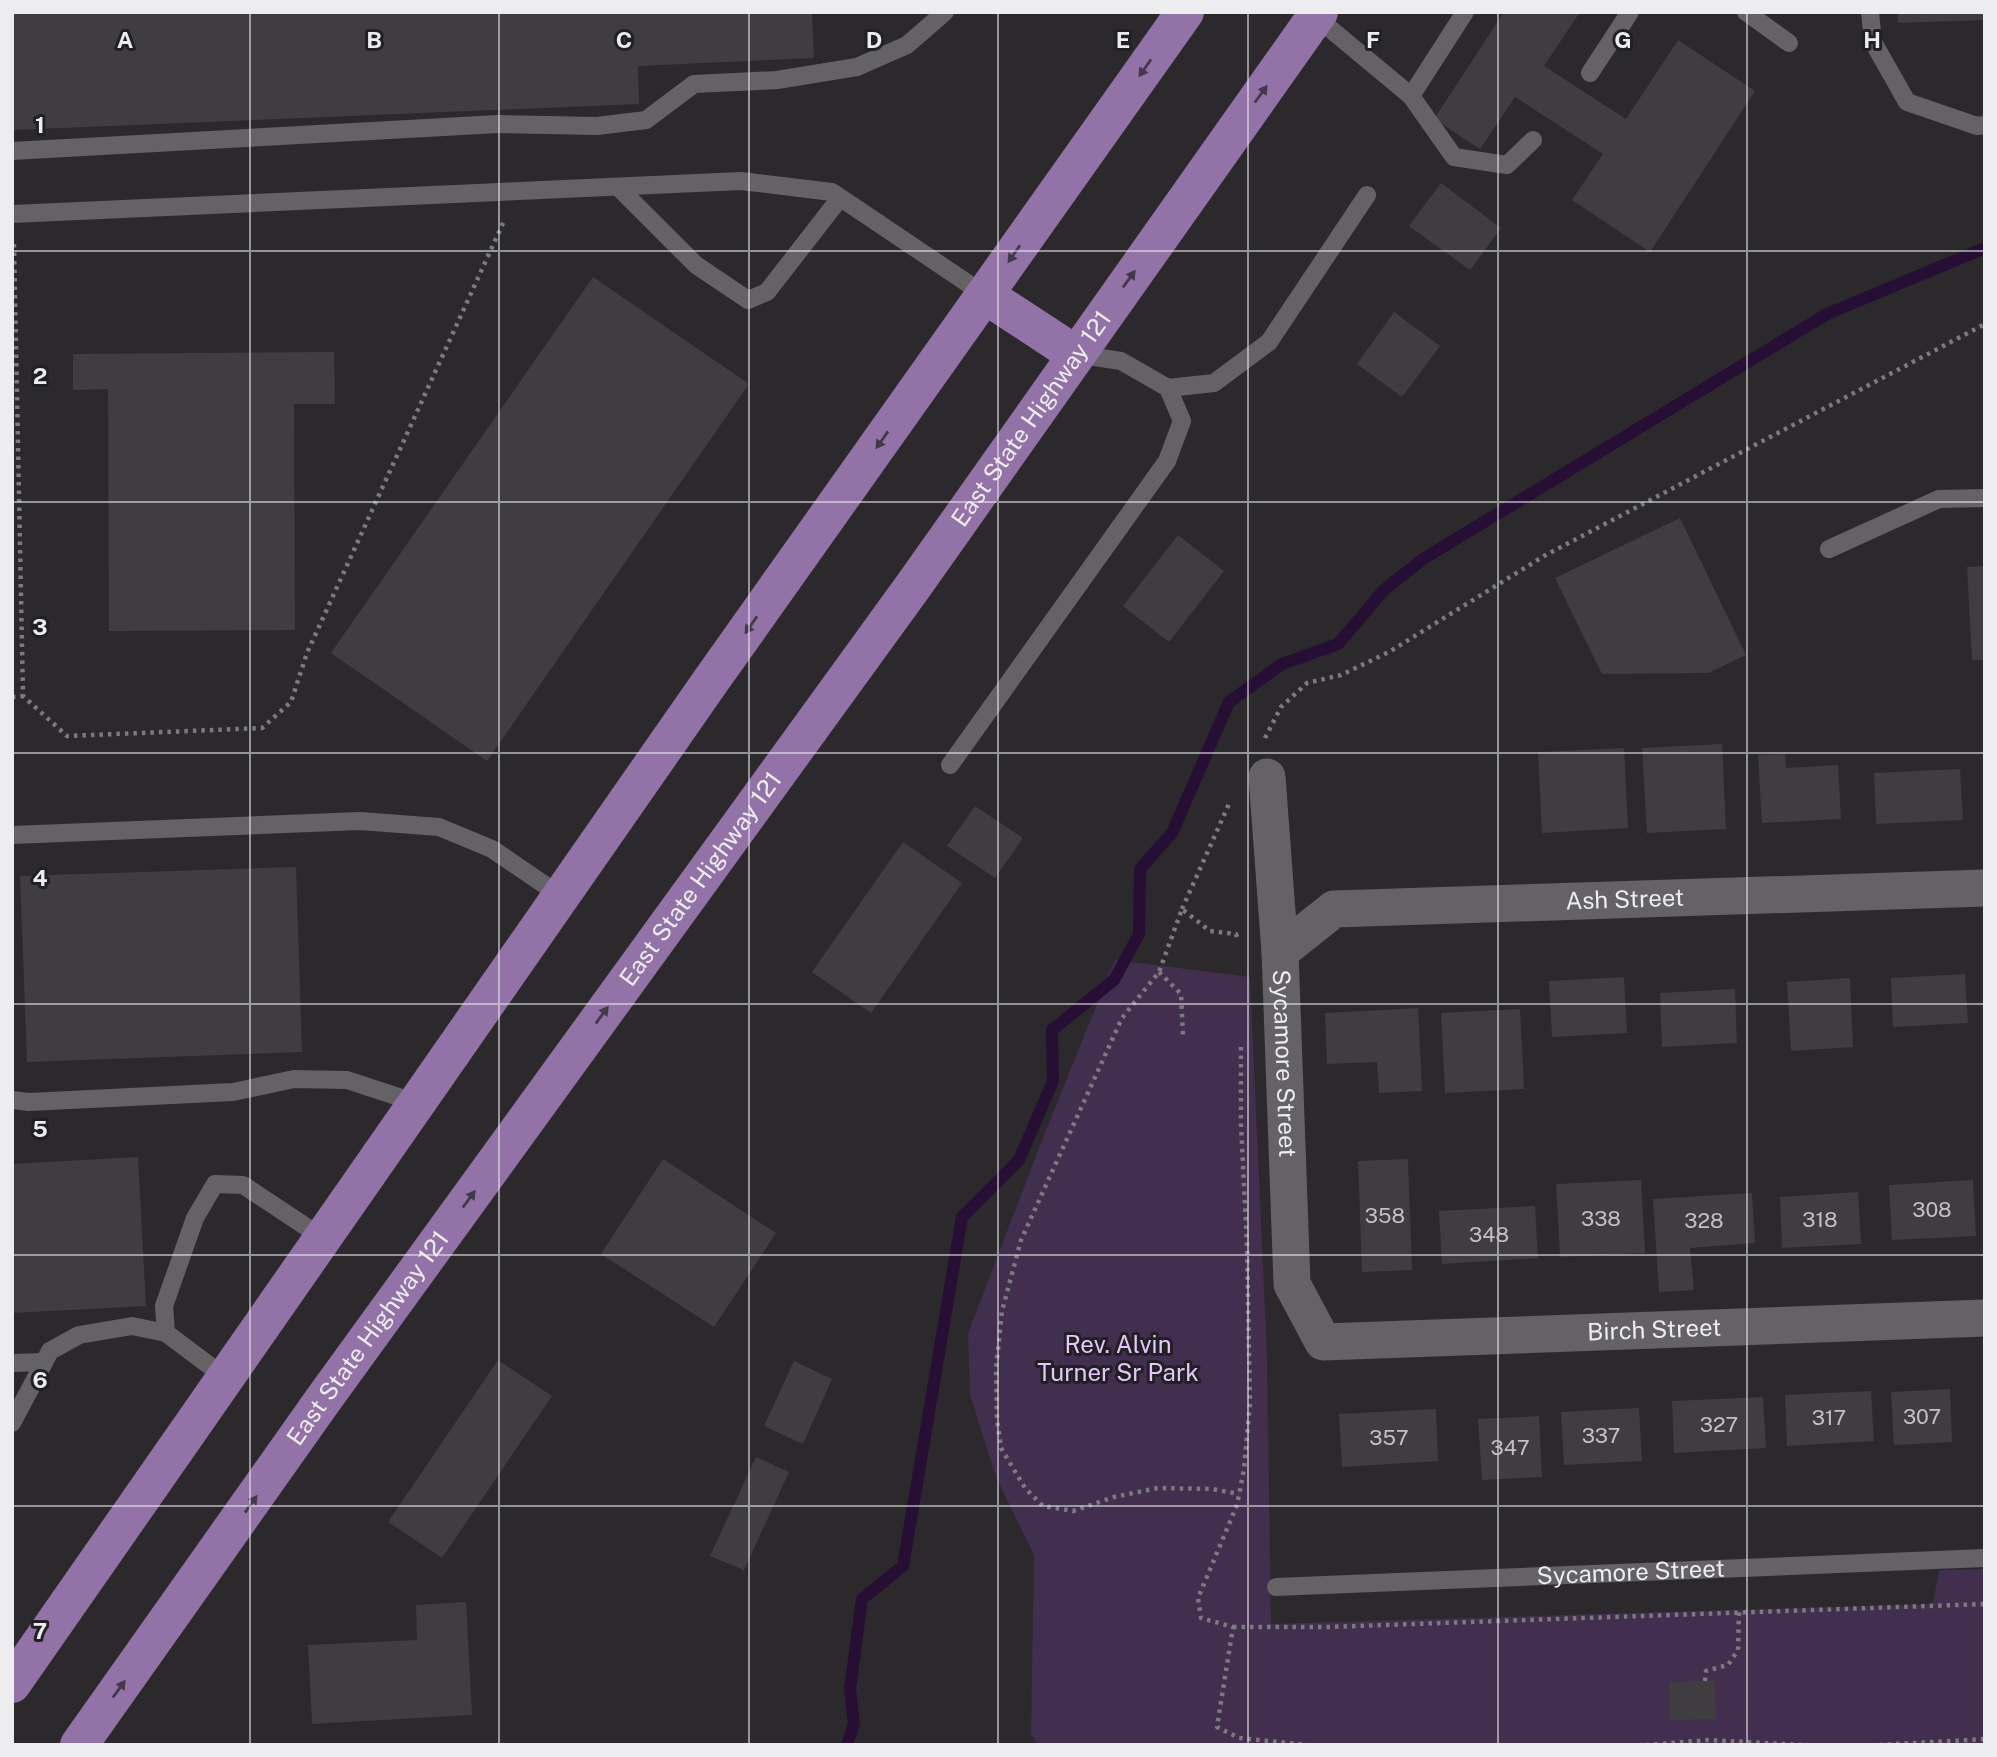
<svg xmlns="http://www.w3.org/2000/svg" width="1997" height="1757" font-family="'Public Sans',sans-serif">
	<rect width="100%" height="100%" fill="#2b292c"/>
	<!-- green -->
	<polygon fill="#422e4f" points="1115,960 1250,977 1267,1355 1271,1624 1933,1604 1939,1570 1985,1569 1985,1745 1039,1745 1031,1734 1034,1555 996,1477 970,1395 968,1333 1046,1130"/>
	<g fill="none" stroke-linecap="round" stroke-linejoin="round">
		<!-- stream -->
		<polyline stroke="#270e35" stroke-width="12" points="847,1745 854,1724 850,1689 862,1599 903,1566 962,1217 1019,1160 1053,1081 1052,1030 1114,980 1139,934 1140,869 1172,833 1229,702 1282,664 1338,644 1384,590 1423,559 1827,314 1985,248"/>
	</g>
	<!-- building -->
	<g fill="#3f3d40">
		<polygon points="12,12 812,12 814,58 638,66 639,104 12,130"/>
		<polygon points="1504,12 1580,12 1544,66 1626,119 1678,40 1755,91 1650,252 1572,200 1603,154 1515,97 1480,149 1434,119"/>
		<polygon points="1898,12 1985,12 1985,20 1898,23"/>
		<polygon points="1441,183 1501,228 1470,270 1409,226"/>
		<polygon points="593,277 749,384 487,761 331,653"/>
		<polygon points="1394,312 1440,346 1402,397 1357,364"/>
		<polygon points="334,352 335,404 294,404 295,630 109,631 108,389 73,390 73,354"/>
		<polygon points="1680,518 1746,655 1708,673 1602,674 1555,578"/>
		<polygon points="1178,535 1224,571 1169,642 1123,606"/>
		<polygon points="1985,566 1985,660 1972,660 1967,567"/>
		<polygon points="1722,744 1726,829 1647,833 1642,748"/>
		<polygon points="1624,748 1628,828 1542,833 1538,752"/>
		<polygon points="1785,754 1786,768 1838,765 1841,819 1762,823 1758,755"/>
		<polygon points="1960,769 1963,820 1876,824 1874,773"/>
		<polygon points="975,806 1023,838 995,878 947,846"/>
		<polygon points="903,842 962,883 871,1013 812,972"/>
		<polygon points="296,867 302,1052 27,1062 20,876"/>
		<polygon points="1965,974 1968,1023 1893,1027 1891,978"/>
		<polygon points="1624,977 1627,1033 1552,1037 1549,981"/>
		<polygon points="1850,978 1853,1047 1791,1051 1787,982"/>
		<polygon points="1735,989 1737,1043 1662,1047 1660,993"/>
		<polygon points="1418,1008 1422,1091 1379,1093 1377,1062 1327,1064 1325,1013"/>
		<polygon points="1520,1009 1524,1089 1445,1093 1441,1013"/>
		<polygon points="138,1157 146,1306 12,1313 12,1164"/>
		<polygon points="663,1159 776,1233 714,1327 601,1254"/>
		<polygon points="1408,1159 1412,1270 1362,1272 1358,1161"/>
		<polygon points="1641,1180 1645,1253 1560,1257 1556,1184"/>
		<polygon points="1973,1180 1976,1236 1892,1240 1889,1185"/>
		<polygon points="1858,1192 1861,1244 1782,1248 1780,1197"/>
		<polygon points="1752,1193 1755,1243 1690,1248 1694,1290 1659,1292 1653,1199"/>
		<polygon points="1535,1206 1538,1258 1442,1264 1439,1211"/>
		<polygon points="498,1360 552,1396 442,1558 388,1522"/>
		<polygon points="794,1361 832,1379 803,1444 764,1426"/>
		<polygon points="1950,1389 1952,1442 1894,1445 1891,1392"/>
		<polygon points="1871,1391 1874,1441 1787,1446 1785,1395"/>
		<polygon points="1763,1397 1766,1448 1674,1453 1672,1401"/>
		<polygon points="1639,1408 1642,1461 1564,1465 1561,1412"/>
		<polygon points="1436,1409 1438,1461 1342,1467 1339,1414"/>
		<polygon points="1539,1416 1542,1477 1482,1480 1478,1419"/>
		<polygon points="756,1457 789,1472 744,1570 710,1556"/>
		<polygon points="466,1602 472,1715 312,1724 308,1645 417,1640 416,1605"/>
		<polygon points="1715,1681 1716,1719 1670,1720 1669,1682"/>
	</g>
	<g fill="none" stroke-linecap="round" stroke-linejoin="round">
		<!-- path -->
		<g stroke="#7b7a7c" stroke-width="4.5" stroke-dasharray="3.5 5" stroke-linecap="butt">
			<polyline points="14,244 23,696 67,736 262,728 291,702 307,653 504,221"/>
			<polyline points="12,697 23,696"/>
			<polyline points="1265,738 1281,707 1307,683 1341,675 1389,652 1544,556 1985,324"/>
			<polyline points="1182,909 1229,804"/>
			<polyline points="1237,937 1236,934 1210,931 1182,909 1159,972 1122,1018 1021,1240 1002,1311 996,1369 997,1420 1001,1448 1025,1488 1043,1506 1073,1511 1114,1497 1158,1488 1212,1489 1239,1494"/>
			<polyline points="1159,972 1181,994 1183,1035"/>
			<polyline points="1241,1047 1241,1124 1247,1246 1250,1403 1244,1469 1237,1505 1198,1598 1201,1618 1233,1627 1217,1727 1239,1738 1308,1745"/>
			<polyline points="1233,1627 1327,1627 1985,1604"/>
			<polyline points="1705,1681 1706,1671 1728,1665 1738,1650 1739,1612"/>
			<polyline points="1646,1745 1708,1740 1803,1745"/>
			<polyline points="1879,1745 1985,1739"/>
		</g>
		<!-- service -->
		<g stroke="#646265" stroke-width="18">
			<polyline points="1746,12 1789,43"/>
			<polyline points="1870,12 1873,42 1907,102 1977,126 1985,125"/>
			<polyline points="1316,17 1411,96 1454,157 1507,165 1533,140"/>
			<polyline points="1590,73 1630,12"/>
			<polyline points="1411,96 1465,12"/>
			<polyline points="12,151 498,124 597,126 646,120 694,84 777,80 857,67 907,45 945,12"/>
			<polyline points="618,187 696,265 748,300 767,292 840,198"/>
			<polyline points="12,214 741,181 832,192 985,295"/>
			<polyline points="1168,388 1214,383 1269,342 1367,195"/>
			<polyline points="1829,549 1939,499 1985,498"/>
			<polyline points="950,765 1167,461 1182,421 1168,388 1121,361 1075,354"/>
			<polyline points="12,835 360,821 439,827 492,849 561,896"/>
			<polyline points="12,1100 29,1102 233,1092 294,1079 347,1080 417,1103"/>
			<polyline points="12,1363 44,1362"/>
			<polyline points="226,1378 166,1333 164,1306 195,1218 215,1184 243,1185 323,1238"/>
			<polyline points="12,1423 50,1351 79,1335 132,1326 166,1333"/>
			<path id="s1" d="M1276,1587L1985,1558"/>
		</g>
		<!-- minor -->
		<g stroke="#646265" stroke-width="37">
			<path id="s2" d="M1267,777L1280,952L1292,1284L1323,1342L1985,1318"/>
			<path id="s3" d="M1280,952L1334,909L1985,888"/>
		</g>
		<!-- primary -->
		<g stroke="#9272a7" stroke-width="38">
			<polyline points="985,295 1075,354"/>
			<polyline points="12,1684 710,682 1185,12"/>
			<path id="s4" d="M79,1745L323,1400L914,585L1319,12"/>
		</g>
	</g>
	<!-- one-way arrows -->
	<defs><path id="oneway-solid" d="M-6-.8H1V-3.2L6.5 0L1 3.2V.8H-6Z" transform="scale(1.75)"/></defs>
	<g fill="#43394a">
		<use href="#oneway-solid" transform="translate(1145 68) rotate(125)"/>
		<use href="#oneway-solid" transform="translate(1261 94) rotate(-54)"/>
		<use href="#oneway-solid" transform="translate(1014 254) rotate(125)"/>
		<use href="#oneway-solid" transform="translate(1129 279) rotate(-54)"/>
		<use href="#oneway-solid" transform="translate(882 440) rotate(125)"/>
		<use href="#oneway-solid" transform="translate(751 625) rotate(125)"/>
		<use href="#oneway-solid" transform="translate(602 1015) rotate(-54)"/>
		<use href="#oneway-solid" transform="translate(469 1199) rotate(-54)"/>
		<use href="#oneway-solid" transform="translate(251 1504) rotate(-55)"/>
		<use href="#oneway-solid" transform="translate(119 1689) rotate(-54)"/>
	</g>
	<!-- grid -->
	<path fill="none" stroke="#edecee" stroke-width="2" stroke-opacity="0.55" d="M250,12V1745M499,12V1745M749,12V1745M998,12V1745M1248,12V1745M1498,12V1745M1747,12V1745M12,251H1985M12,502H1985M12,753H1985M12,1004H1985M12,1255H1985M12,1506H1985"/>
	<g text-anchor="middle" stroke-width="6" stroke-linejoin="round" paint-order="stroke">
		<!-- number labels -->
		<g font-size="21" fill="#c2c0c2">
			<text x="1932" y="1217">308</text>
			<text x="1385" y="1223">358</text>
			<text x="1601" y="1226">338</text>
			<text x="1820" y="1227">318</text>
			<text x="1704" y="1228">328</text>
			<text x="1489" y="1242">348</text>
			<text x="1922" y="1424">307</text>
			<text x="1829" y="1425">317</text>
			<text x="1719" y="1432">327</text>
			<text x="1601" y="1443">337</text>
			<text x="1389" y="1445">357</text>
			<text x="1510" y="1455">347</text>
		</g>
		<!-- street labels -->
		<g font-size="24" fill="#edecee" stroke="#212022">
			<text dy="8" stroke="none"><textPath href="#s4" startOffset="1633">East State Highway 121</textPath></text>
			<text dy="8" stroke="none"><textPath href="#s4" startOffset="1066">East State Highway 121</textPath></text>
			<text dy="8" stroke="none"><textPath href="#s3" startOffset="360">Ash Street</textPath></text>
			<text dy="8" stroke="none"><textPath href="#s2" startOffset="287">Sycamore Street</textPath></text>
			<text dy="8" stroke="none"><textPath href="#s2" startOffset="905">Birch Street</textPath></text>
			<text dy="8" stroke="none"><textPath href="#s4" startOffset="499">East State Highway 121</textPath></text>
			<text dy="8" stroke="none"><textPath href="#s1" startOffset="355">Sycamore Street</textPath></text>
		</g>
		<!-- park labels -->
		<g font-size="24" fill="#e6c5fe" stroke="#212022">
			<text x="1118" y="1353">Rev. Alvin<tspan x="1118" dy="28">Turner Sr Park</tspan></text>
		</g>
	</g>
	<g font-size="23" text-anchor="middle" font-weight="bold" fill="#edecee" stroke="#212022" stroke-width="6" stroke-linejoin="round" paint-order="stroke">
		<text x="125" y="48">A</text>
		<text x="374" y="48">B</text>
		<text x="624" y="48">C</text>
		<text x="874" y="48">D</text>
		<text x="1123" y="48">E</text>
		<text x="1373" y="48">F</text>
		<text x="1623" y="48">G</text>
		<text x="1872" y="48">H</text>
		<text x="40" y="133">1</text>
		<text x="40" y="384">2</text>
		<text x="40" y="635">3</text>
		<text x="40" y="886">4</text>
		<text x="40" y="1137">5</text>
		<text x="40" y="1388">6</text>
		<text x="40" y="1639">7</text>
	</g>
	<!-- border -->
	<rect width="1997" height="1757" fill="none" stroke="#edecee" stroke-width="28"/>
</svg>
